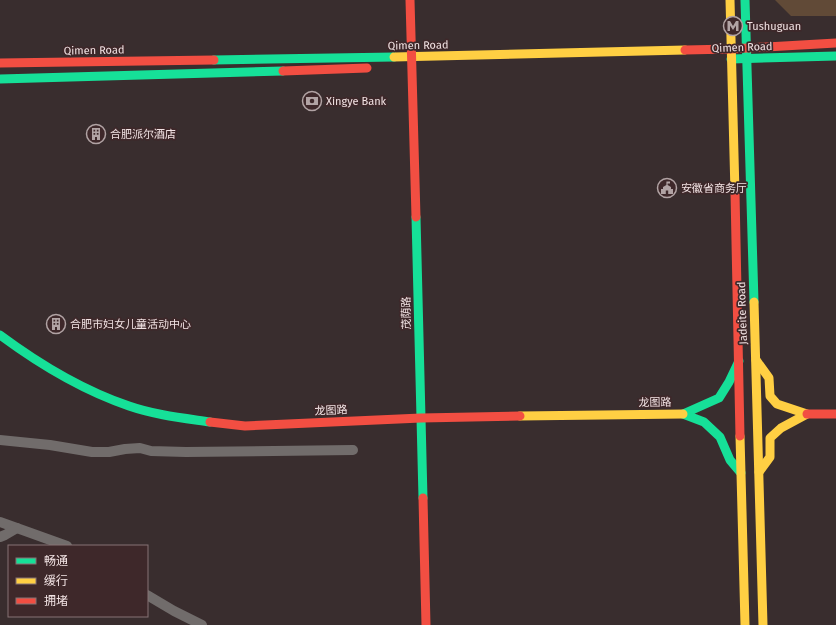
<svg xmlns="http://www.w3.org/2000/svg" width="836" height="625" font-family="'Fira Sans','Noto Sans SC',sans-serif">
	<rect width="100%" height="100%" fill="#392d2e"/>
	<!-- park -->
	<polygon fill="#614a37" points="775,0 836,0 836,16 791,16"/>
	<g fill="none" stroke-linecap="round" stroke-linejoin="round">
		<!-- street -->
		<g stroke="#716c6b" stroke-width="10">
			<polyline points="0,440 50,445 92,452 109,452 125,449 140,448 151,451 186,452 353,450"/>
			<polyline points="0,522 67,546"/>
			<polyline points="0,537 5,535 17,528"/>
			<polyline points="147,595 174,611 202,625"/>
		</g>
		<!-- fast -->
		<g stroke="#16e098" stroke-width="9">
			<polyline points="745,0 754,302"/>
			<polyline points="731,59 836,56"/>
			<polyline points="214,60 394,57"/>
			<polyline points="0,79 283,71"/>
			<polyline points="416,217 423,498"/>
			<path d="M0,335C39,364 82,390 129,406C155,415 183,418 210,422"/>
			<polyline points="739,361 729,382 719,398 683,414 704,422 720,437 730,460 741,473"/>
		</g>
		<!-- slow -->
		<g stroke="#ffcf43" stroke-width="9">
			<polyline points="730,0 735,193"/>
			<polyline points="394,57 685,50"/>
			<polyline points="754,302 763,625"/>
			<polyline points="756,360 769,378 770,396 777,404 807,414 781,428 770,438 770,457 759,472"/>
			<polyline points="520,416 683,414"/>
			<polyline points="740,436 745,625"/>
		</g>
		<!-- jam -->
		<g stroke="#f24e42" stroke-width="9">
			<polyline points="410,0 416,217"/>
			<polyline points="685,50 731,49 836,43"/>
			<polyline points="0,63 214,60"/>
			<polyline points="283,71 367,68"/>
			<polyline points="735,193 740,436"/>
			<polyline points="807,414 836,414"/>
			<polyline points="210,422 245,426 421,418 520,416"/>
			<polyline points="423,498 426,625"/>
		</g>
	</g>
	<!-- icons -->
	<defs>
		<g id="metro-ring" transform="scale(1)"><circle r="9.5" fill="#3e282a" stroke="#b1a3a4" stroke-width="1.5"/><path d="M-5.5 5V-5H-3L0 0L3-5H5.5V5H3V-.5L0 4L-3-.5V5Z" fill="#b1a3a4"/></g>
		<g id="bank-ring" transform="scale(1)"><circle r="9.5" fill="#3e282a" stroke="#b1a3a4" stroke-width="1.5"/><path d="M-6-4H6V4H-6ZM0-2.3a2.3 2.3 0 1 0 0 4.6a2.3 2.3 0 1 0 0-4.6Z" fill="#b1a3a4"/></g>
		<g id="building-ring" transform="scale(1)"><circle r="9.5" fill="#3e282a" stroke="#b1a3a4" stroke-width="1.5"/><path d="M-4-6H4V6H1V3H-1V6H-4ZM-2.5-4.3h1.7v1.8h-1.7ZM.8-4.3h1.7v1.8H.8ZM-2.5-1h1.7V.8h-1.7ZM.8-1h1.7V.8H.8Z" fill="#b1a3a4"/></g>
		<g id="civic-ring" transform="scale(1)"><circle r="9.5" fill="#3e282a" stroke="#b1a3a4" stroke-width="1.5"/><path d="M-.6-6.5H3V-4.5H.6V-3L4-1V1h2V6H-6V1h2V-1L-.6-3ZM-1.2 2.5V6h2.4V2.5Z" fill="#b1a3a4"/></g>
	</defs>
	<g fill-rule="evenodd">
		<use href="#metro-ring" x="733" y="26"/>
		<use href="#bank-ring" x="312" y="101"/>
		<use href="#building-ring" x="96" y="134"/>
		<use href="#civic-ring" x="667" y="188"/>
		<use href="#building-ring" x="56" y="324"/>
	</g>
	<g text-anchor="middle" stroke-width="3.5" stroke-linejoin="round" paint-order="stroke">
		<!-- poi labels -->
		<g font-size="11" fill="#f2e3e4" stroke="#3e282a" text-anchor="start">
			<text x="747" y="30">Tushuguan</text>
			<text x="326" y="105">Xingye Bank</text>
			<text x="110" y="138">合肥派尔酒店</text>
			<text x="681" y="192">安徽省商务厅</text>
			<text x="70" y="328">合肥市妇女儿童活动中心</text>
		</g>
		<!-- street labels -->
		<g font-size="11" fill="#f2e3e4" stroke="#3e282a">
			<text transform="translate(418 45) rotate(-1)" y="4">Qimen Road</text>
			<text transform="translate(742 47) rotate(-2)" y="4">Qimen Road</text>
			<text transform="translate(94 50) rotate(-1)" y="4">Qimen Road</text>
			<text transform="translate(406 313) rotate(-91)" y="4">茂荫路</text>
			<text transform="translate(742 313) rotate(-92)" y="4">Jadeite Road</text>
			<text transform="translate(655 402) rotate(-1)" y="4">龙图路</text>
			<text transform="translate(331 410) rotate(-3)" y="4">龙图路</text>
		</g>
	</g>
	<!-- legend -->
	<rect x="8" y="545" width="140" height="72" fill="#3e282a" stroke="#867374"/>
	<rect x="16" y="558" width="20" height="6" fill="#16e098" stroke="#867374"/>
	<text x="44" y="565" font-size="12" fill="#f2e3e4">畅通</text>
	<rect x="16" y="578" width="20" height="6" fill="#ffcf43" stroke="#867374"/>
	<text x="44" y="585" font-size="12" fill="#f2e3e4">缓行</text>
	<rect x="16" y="598" width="20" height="6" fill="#f24e42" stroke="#867374"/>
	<text x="44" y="605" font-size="12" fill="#f2e3e4">拥堵</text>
</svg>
